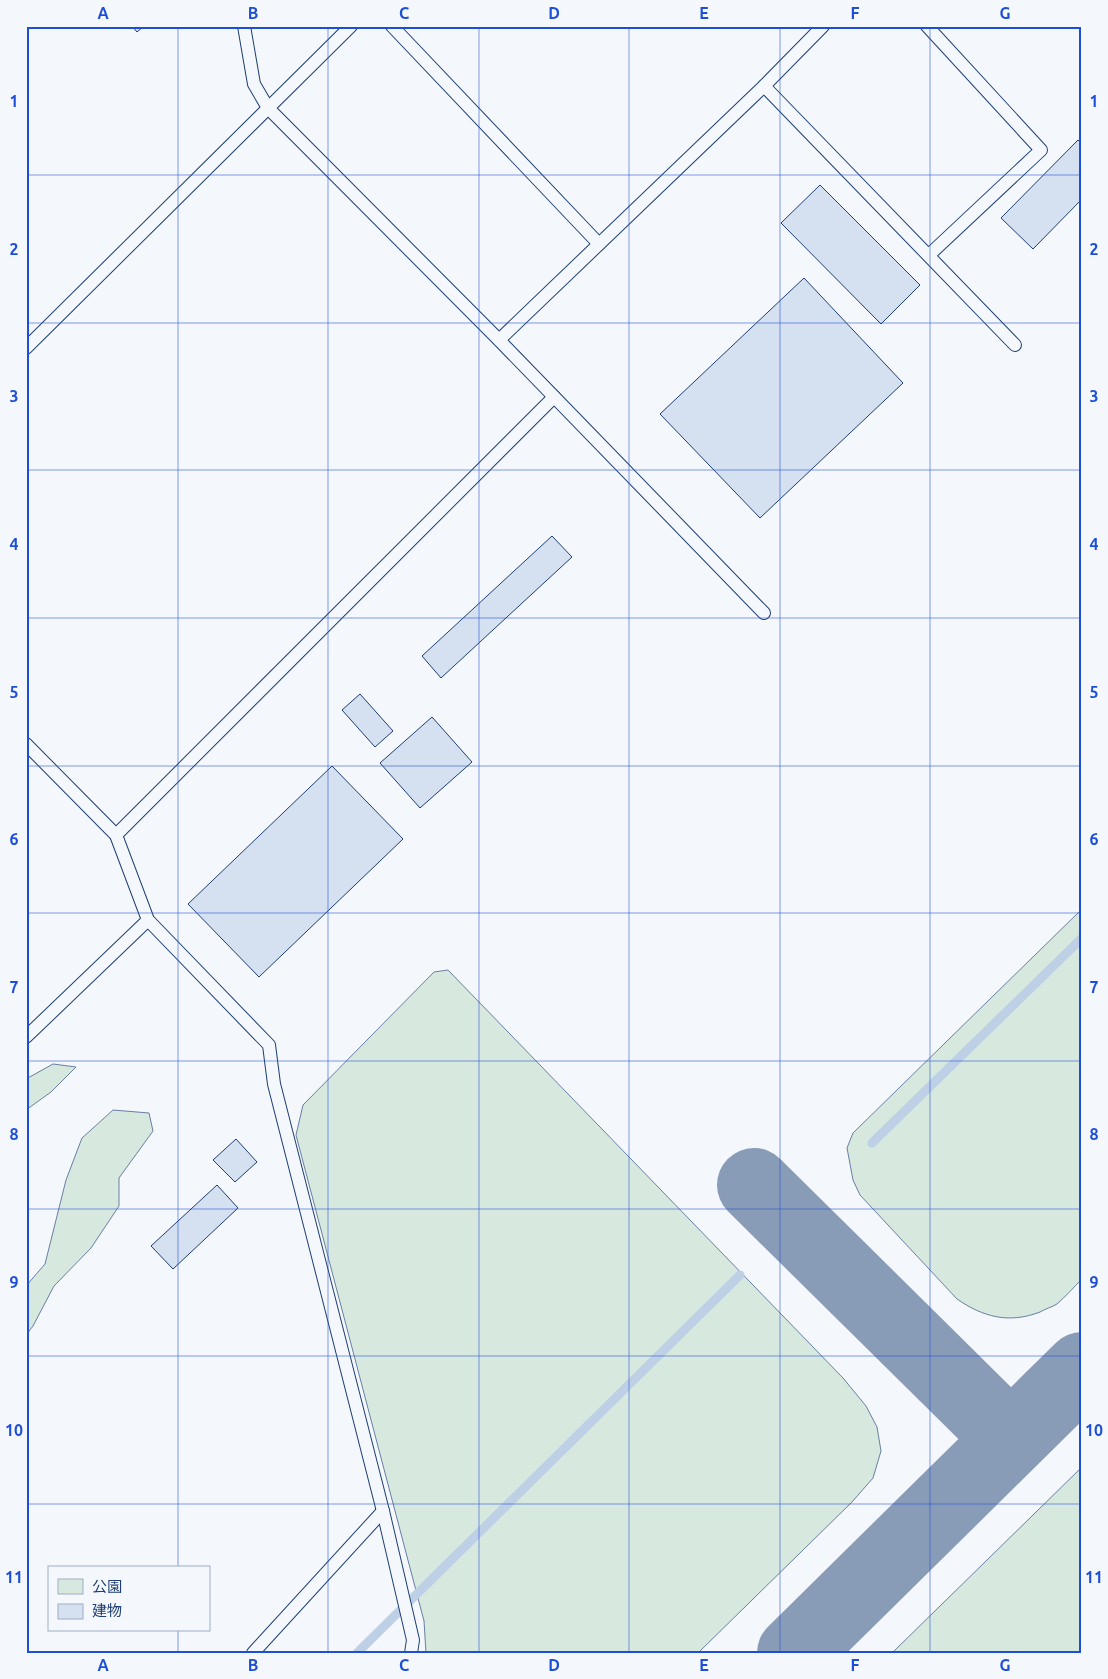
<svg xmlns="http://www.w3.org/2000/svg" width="1108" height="1679" font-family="Ubuntu,'Noto Sans JP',sans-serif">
	<rect width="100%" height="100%" fill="#f4f7fb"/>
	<!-- green -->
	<g fill="#d7e8df" stroke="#687fa3">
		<path d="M1082,909V1279C1074,1287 1066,1296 1057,1304C1052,1307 1045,1309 1040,1312C1009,1324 983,1317 957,1299L860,1195L853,1180L847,1148L853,1133Z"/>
		<polygon points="448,970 843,1378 866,1406 877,1427 881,1451 873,1478 852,1502 698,1653 426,1653 424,1621 296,1135 303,1105 434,972"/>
		<polygon points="53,1064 76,1067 51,1092 26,1110 26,1079"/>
		<polygon points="113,1110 149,1113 153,1131 119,1178 119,1206 91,1248 54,1286 33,1326 26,1335 26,1286 45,1264 66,1180 82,1138"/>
		<polygon points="1082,1467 1082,1653 892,1653"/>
	</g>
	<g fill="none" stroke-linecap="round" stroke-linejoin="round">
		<!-- stream -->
		<g stroke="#bed0e5" stroke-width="9">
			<polyline points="872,1143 1082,938"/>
			<polyline points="357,1653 740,1275"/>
		</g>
		<!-- taxiway -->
		<g stroke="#889bb7" stroke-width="74">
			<polyline points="754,1185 1010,1438"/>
			<polyline points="794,1653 1082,1369"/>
		</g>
	</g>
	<!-- building -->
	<g fill="#d5e0f0" stroke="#1d3f73">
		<polygon points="132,26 144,26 137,32"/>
		<polygon points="1078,140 1082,144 1082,199 1033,249 1001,218"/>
		<polygon points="820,185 920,285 881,324 781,223"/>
		<polygon points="804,278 903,383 760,518 660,414"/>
		<polygon points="552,536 572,557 441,678 422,656"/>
		<polygon points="360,694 393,731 375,747 342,710"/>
		<polygon points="432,717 472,762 420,808 380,763"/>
		<polygon points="332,766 403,839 259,977 188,904"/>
		<polygon points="236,1139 257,1162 235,1182 213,1160"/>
		<polygon points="217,1185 238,1208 173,1269 151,1246"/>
	</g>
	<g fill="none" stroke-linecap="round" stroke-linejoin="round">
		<!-- lane casing -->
		<g stroke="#1d3f73" stroke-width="14">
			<g id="lane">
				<polyline points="244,26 254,84 268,108 499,340 764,613"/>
				<polyline points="392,26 599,244"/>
				<polyline points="927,26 1041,150 929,255"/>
				<polyline points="764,86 1015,345"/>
				<polyline points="499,340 764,86 823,26"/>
				<polyline points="26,348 351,26"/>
				<polyline points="26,744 116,835 148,920 269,1045 274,1084 383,1511 413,1640 411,1653"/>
				<polyline points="116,835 554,397"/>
				<polyline points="26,1037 148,920"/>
				<polyline points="253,1653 383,1511"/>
			</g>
		</g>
		<!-- lane -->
		<use href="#lane" stroke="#f4f7fb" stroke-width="12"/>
	</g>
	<!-- grid -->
	<path fill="none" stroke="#1d4ed8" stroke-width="1" stroke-opacity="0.55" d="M178,26V1568M328,26V1653M479,26V1653M629,26V1653M780,26V1653M930,26V1653M26,175H1082M26,323H1082M26,470H1082M26,618H1082M26,766H1082M26,913H1082M26,1061H1082M26,1209H1082M26,1356H1082M26,1504H1082M178,1630V1653"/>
	<!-- border -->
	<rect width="1108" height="1679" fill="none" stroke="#f4f7fb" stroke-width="55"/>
	<!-- legend -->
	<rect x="48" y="1566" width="162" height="65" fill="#f4f7fb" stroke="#9eadc5"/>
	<rect x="58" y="1579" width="25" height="15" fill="#d7e8df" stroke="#9eadc5"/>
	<text x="92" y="1592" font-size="15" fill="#1d3f73">公園</text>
	<rect x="58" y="1604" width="25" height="15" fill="#d5e0f0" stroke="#9eadc5"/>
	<text x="92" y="1616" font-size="15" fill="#1d3f73">建物</text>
	<rect x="28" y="28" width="1052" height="1624" fill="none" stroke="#1d4ed8" stroke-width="2"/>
	<g font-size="16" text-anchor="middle" font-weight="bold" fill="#1d4ed8">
		<text x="103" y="19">A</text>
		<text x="253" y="19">B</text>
		<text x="404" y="19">C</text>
		<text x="554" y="19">D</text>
		<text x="704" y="19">E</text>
		<text x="855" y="19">F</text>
		<text x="1005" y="19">G</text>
		<text x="14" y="107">1</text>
		<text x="1094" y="107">1</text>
		<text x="14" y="255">2</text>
		<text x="1094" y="255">2</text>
		<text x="14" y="402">3</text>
		<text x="1094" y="402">3</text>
		<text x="14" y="550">4</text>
		<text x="1094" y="550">4</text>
		<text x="14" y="698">5</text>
		<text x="1094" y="698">5</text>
		<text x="14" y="845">6</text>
		<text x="1094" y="845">6</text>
		<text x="14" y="993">7</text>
		<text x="1094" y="993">7</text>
		<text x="14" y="1140">8</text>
		<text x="1094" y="1140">8</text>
		<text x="14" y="1288">9</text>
		<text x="1094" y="1288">9</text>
		<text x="14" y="1436">10</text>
		<text x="1094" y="1436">10</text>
		<text x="14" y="1583">11</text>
		<text x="1094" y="1583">11</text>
		<text x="103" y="1671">A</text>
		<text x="253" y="1671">B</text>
		<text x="404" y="1671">C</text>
		<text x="554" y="1671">D</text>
		<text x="704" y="1671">E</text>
		<text x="855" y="1671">F</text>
		<text x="1005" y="1671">G</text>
	</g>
</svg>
